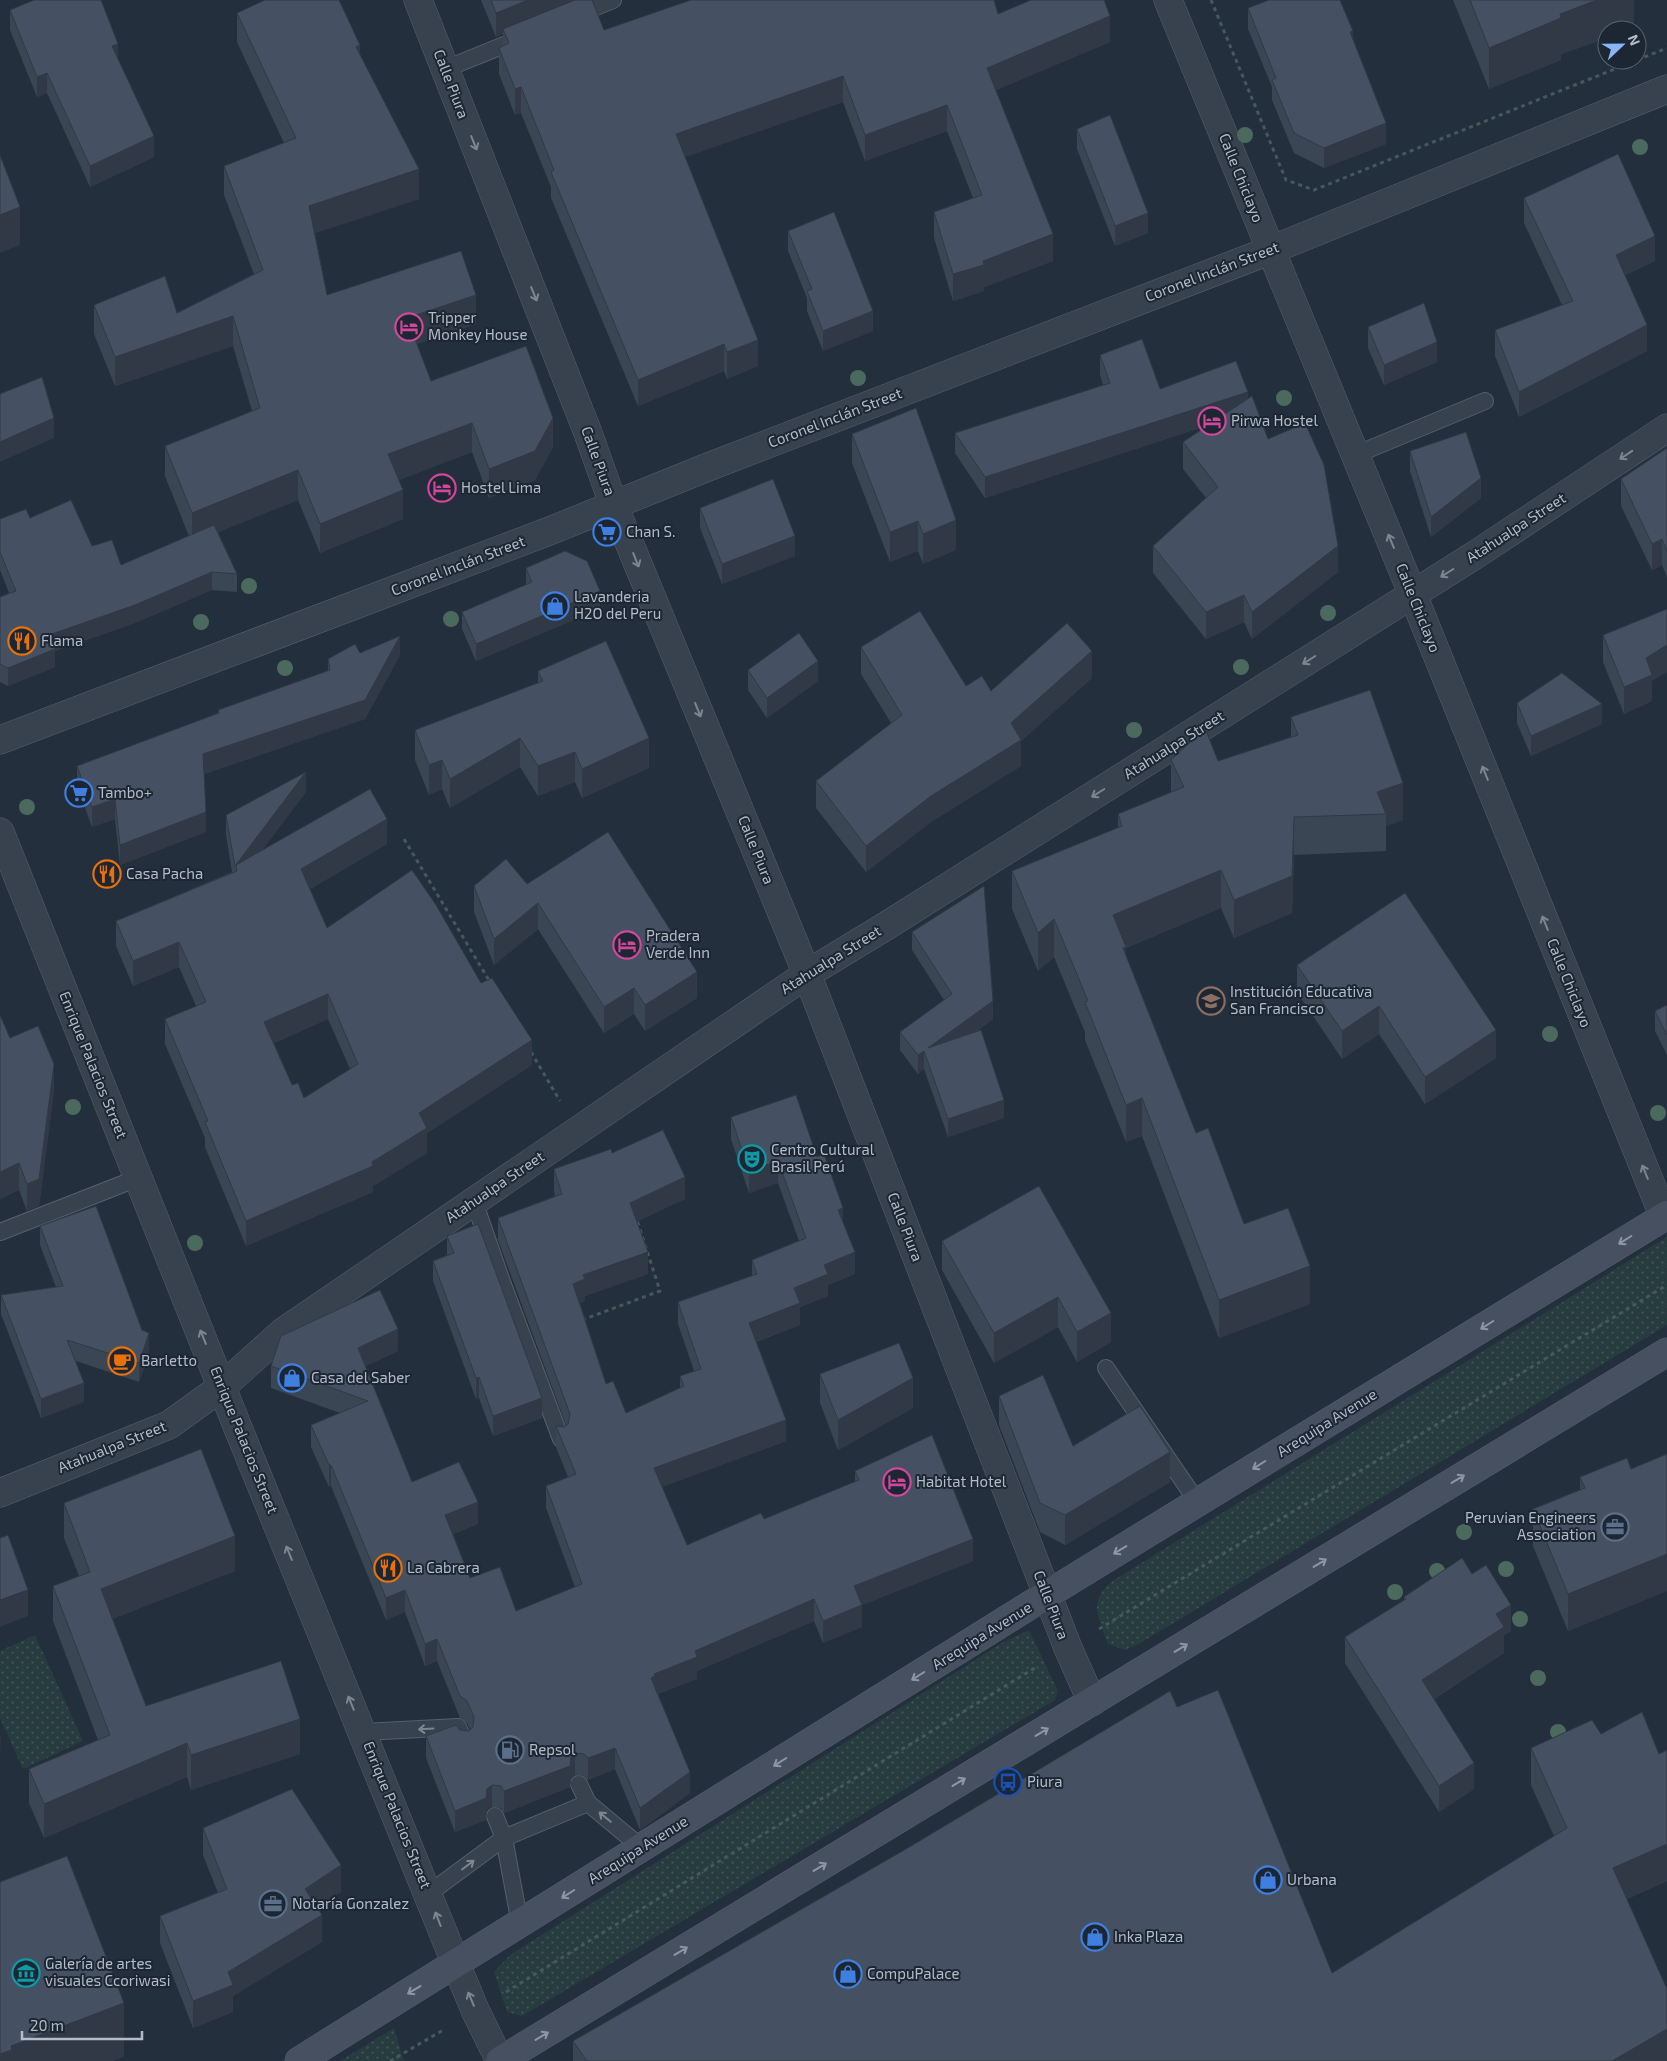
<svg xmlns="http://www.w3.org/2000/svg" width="1667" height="2061" font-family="'Exo 2',sans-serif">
	<defs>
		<pattern id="grass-dots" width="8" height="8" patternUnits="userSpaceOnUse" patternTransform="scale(1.25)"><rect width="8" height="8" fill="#263c3f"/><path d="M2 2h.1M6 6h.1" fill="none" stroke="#435659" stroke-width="1.8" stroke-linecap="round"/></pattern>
	</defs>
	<rect width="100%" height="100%" fill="#242f3e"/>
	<!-- grass -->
	<g fill="url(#grass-dots)">
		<path d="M1667,1237V1325L1137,1645L1125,1650L1108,1644C1098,1616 1087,1601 1114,1580Z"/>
		<polygon points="1029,1630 1058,1691 1055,1700 522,2016 507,2012 494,1972 510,1955 1002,1643"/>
		<polygon points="35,1635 83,1741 23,1769 0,1718 0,1651"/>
		<polygon points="394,2028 404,2061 340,2061"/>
	</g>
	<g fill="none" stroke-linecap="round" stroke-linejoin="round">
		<!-- service casing -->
		<g stroke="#565f6c" stroke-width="18">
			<g id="service">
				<polyline points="574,16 613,0"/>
				<polyline points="445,69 524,37"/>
				<polyline points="1355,455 1485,401"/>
				<polyline points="474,1201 502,1282 561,1439"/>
				<polyline points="0,1232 138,1178"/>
				<polyline points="1106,1368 1198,1503"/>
				<polyline points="363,1732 458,1727 465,1743"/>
				<polyline points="579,1784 588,1803"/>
				<polyline points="428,1894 504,1838 495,1816"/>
				<polyline points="520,1924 504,1838 588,1803 642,1848"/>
			</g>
		</g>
		<!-- minor casing -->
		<g stroke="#565f6c" stroke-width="29">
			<g id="minor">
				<polyline points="418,0 588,433 614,506 807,974 1068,1648 1092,1702"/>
				<polyline points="1168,0 1413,595 1664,1217"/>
				<polyline points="0,740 552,530 708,467 1271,250 1667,89"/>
				<polyline points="0,832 238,1428 456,1964 475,2010 500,2061"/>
				<polyline points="0,1493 169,1425 223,1386 283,1332 807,974 886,926 1475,555 1667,428"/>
			</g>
		</g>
		<!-- secondary casing -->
		<g stroke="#565f6c" stroke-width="29">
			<g id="secondary">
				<polyline points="299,2061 1048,1594 1667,1215"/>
				<polyline points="500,2061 1667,1352"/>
			</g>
		</g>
		<!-- path -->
		<g stroke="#44595c" stroke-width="3" stroke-dasharray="4 4" stroke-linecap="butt">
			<polyline points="1211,0 1286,180 1314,190 1637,60"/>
			<polyline points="1637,60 1667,48"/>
			<polyline points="404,839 490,982"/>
			<polyline points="531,1052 560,1101"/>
			<polyline points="582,1320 660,1291 636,1217"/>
			<polyline points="1099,1629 1667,1285"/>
			<polyline points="506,1992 1038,1666"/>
			<polyline points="390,2061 445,2029"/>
		</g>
		<!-- service -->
		<use href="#service" stroke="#38414e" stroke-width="16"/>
		<!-- minor -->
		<use href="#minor" stroke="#38414e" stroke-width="28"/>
		<!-- secondary -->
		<use href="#secondary" stroke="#465061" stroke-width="28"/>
	</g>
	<!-- trees -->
	<g fill="#4b6a5d">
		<circle cx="1245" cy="135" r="8"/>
		<circle cx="1640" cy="147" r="8"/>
		<circle cx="858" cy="378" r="8"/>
		<circle cx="1284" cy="398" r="8"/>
		<circle cx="249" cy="586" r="8"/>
		<circle cx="1328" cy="613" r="8"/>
		<circle cx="451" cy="619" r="8"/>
		<circle cx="201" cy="622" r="8"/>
		<circle cx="1241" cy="667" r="8"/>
		<circle cx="285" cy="668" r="8"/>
		<circle cx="1134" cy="730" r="8"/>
		<circle cx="27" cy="807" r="8"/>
		<circle cx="1550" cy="1034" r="8"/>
		<circle cx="73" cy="1107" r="8"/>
		<circle cx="1658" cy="1113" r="8"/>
		<circle cx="195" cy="1243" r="8"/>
		<circle cx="1464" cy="1532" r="8"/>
		<circle cx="1506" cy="1569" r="8"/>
		<circle cx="1437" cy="1571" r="8"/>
		<circle cx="1395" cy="1592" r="8"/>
		<circle cx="1520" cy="1619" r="8"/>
		<circle cx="1538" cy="1678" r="8"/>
		<circle cx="1558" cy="1732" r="8"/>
	</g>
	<!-- wall -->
	<g fill="#3b4654" fill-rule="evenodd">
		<polygon points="481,0 592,0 604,30 998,14 1110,42 996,90 1053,261 984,287 984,291 953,301 934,238 934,212 973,198 947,131 865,161 843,102 685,157 758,366 727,379 724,371 638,406 551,198 551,187 521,113 515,115 499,74 499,48 503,46 503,34 496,37"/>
		<polygon points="1453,0 1634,0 1634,28 1630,30 1607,30 1607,38 1561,54 1561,60 1489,89"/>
		<polygon points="1248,8 1353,39 1386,144 1324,168 1294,153 1272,100 1272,87 1248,29"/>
		<polygon points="10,10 154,157 90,187 47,93 37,97 10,30"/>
		<polygon points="237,13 360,55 419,199 315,233 327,295 476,324 417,344 431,381 553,447 535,480 489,498 472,452 399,480 403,519 320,553 298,500 218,532 237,574 237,592 212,590 135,623 55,651 55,667 8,686 0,682 0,597 9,593 0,570 0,519 30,518 92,546 121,565 189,536 165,476 165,446 252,411 233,346 115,386 94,334 94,305 177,313 254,274 224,195 224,166 284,143 237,42"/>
		<polygon points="1077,129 1148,233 1115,246 1077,149"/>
		<polygon points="1524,198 1655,261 1625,275 1647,351 1519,417 1495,356 1495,330 1562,305 1524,223"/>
		<polygon points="788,231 873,331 823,351 807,311 807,298 788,251"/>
		<polygon points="1368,327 1437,362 1384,385 1368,348"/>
		<polygon points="1100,355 1160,389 1248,399 1268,439 1338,572 1252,639 1244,622 1206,639 1153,573 1153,546 1206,498 1183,469 1183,442 1209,425 985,498 955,453 955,433 1103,385 1100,375"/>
		<polygon points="852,434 956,550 923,564 918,551 890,562 852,463"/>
		<polygon points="1667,448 1667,577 1662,565 1652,570 1621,506 1621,479"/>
		<polygon points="1410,451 1481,498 1431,537 1410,471"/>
		<polygon points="700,508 795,556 722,584 700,528"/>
		<polygon points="526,568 600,609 476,661 462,629 462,612 526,585"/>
		<polygon points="1603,635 1652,681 1652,701 1624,714 1603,662"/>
		<polygon points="861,647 966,686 991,691 1092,678 1021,741 1021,766 931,822 866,872 816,808 816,781 891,723 861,674"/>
		<polygon points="360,653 400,655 365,719 204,774 206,832 120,865 115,819 92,827 77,786 77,766 218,713 218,710 328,671 328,659"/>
		<polygon points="748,670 818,681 767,718 748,690"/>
		<polygon points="538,671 649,768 582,798 575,782 538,796 520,767 450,808 442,789 429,795 415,760 415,730 538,683"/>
		<polygon points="1517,703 1602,724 1531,756 1517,723"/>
		<polygon points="1291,717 1403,820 1386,826 1386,851 1294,855 1292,913 1234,938 1221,908 1126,948 1126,957 1196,1133 1244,1224 1310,1304 1219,1338 1142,1136 1126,1142 1085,1040 1085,1032 1054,957 1038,971 1012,909 1012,871 1118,828 1118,814 1171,792 1171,760 1218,761 1291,737"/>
		<path d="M306,792L262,850L387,844L310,889L327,928L481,983L532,1065L427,1133V1153L373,1186V1192L246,1246L205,1147V1138L165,1044V1019L196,1006L179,967L133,986L116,946V921L232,872L226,835V815ZM328,1019L350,1069L304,1098L292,1085L274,1043Z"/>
		<polygon points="527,884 697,998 645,1031 634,1014 604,1033 538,929 494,965 474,912 474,886"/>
		<polygon points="912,932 993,1019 977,1031 1004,1118 948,1137 924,1069 918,1074 900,1050 900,1032 944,1000 912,950"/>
		<polygon points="1297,965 1496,1058 1425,1104 1379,1034 1342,1059 1297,992"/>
		<polygon points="1667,1005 1667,1055 1655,1031 1655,1011"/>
		<polygon points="0,1015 10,1038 54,1091 39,1206 27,1211 19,1190 0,1199"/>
		<polygon points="731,1117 817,1157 843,1221 855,1274 828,1285 828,1296 800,1307 800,1325 756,1342 786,1441 662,1487 687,1545 764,1519 855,1482 855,1471 973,1561 862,1605 862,1627 823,1643 814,1621 697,1671 697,1679 658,1694 690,1793 640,1830 615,1769 588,1780 584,1776 575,1775 571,1779 570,1787 504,1813 501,1808 492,1807 487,1810 486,1820 455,1832 426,1758 426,1736 460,1730 469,1731 470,1729 467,1723 460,1718 437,1661 425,1666 405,1612 386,1620 331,1486 329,1487 311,1447 311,1425 340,1413 271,1388 271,1366 398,1351 365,1366 412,1482 478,1524 453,1534 470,1578 516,1611 575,1587 546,1508 546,1486 568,1477 556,1447 556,1426 564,1427 566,1425 498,1240 498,1218 555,1196 554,1191 554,1169 612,1153 685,1199 637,1221 648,1274 585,1296 585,1301 580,1303 606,1384 626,1413 680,1388 680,1376 694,1371 678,1324 678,1302 752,1276 752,1260 799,1241 778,1183 749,1193 731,1139"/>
		<polygon points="1039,1186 1111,1342 1077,1362 1058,1327 994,1363 942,1270 942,1241"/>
		<polygon points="40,1226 149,1352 139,1382 76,1361 84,1402 41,1418 1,1314 1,1295 56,1287 40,1245"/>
		<polygon points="447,1236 542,1418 493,1436 479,1398 476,1399 433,1281 433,1261 447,1255"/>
		<polygon points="820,1374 913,1408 838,1450 820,1403"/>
		<polygon points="999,1396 1073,1446 1170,1482 1065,1545 1040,1532 999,1425"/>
		<polygon points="1667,1454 1667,1591 1568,1631 1533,1546 1533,1509 1580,1490 1580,1477 1631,1469"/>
		<polygon points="64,1503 235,1571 112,1619 146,1706 300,1754 191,1790 187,1777 44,1838 29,1803 29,1769 98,1740 53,1621 53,1586 79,1576 64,1538"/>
		<polygon points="1404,1597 1511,1631 1504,1635 1504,1653 1434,1699 1474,1789 1439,1812 1345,1663 1345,1637 1404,1600"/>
		<polygon points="1177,1707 1332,1973 1554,1836 1531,1785 1531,1748 1601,1734 1659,1754 1667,1750 1667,1881 1627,1899 1667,2061 573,2061 573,2041"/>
		<polygon points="203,1828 341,1892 317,1908 322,1942 233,1996 233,2012 193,2028 160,1943 160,1916 218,1893 203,1855"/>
	</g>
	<!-- shaded-wall -->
	<g fill="#303945">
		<polygon points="528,0 582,0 503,29 503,34 496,37 496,13"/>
		<polygon points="1597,0 1634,0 1634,28 1630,30 1607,30 1607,38 1561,54 1561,60 1489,89 1489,48 1560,14"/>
		<polygon points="1110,16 1110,42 987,94 987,68"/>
		<polygon points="1353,31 1353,51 1350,32"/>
		<polygon points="118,44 118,64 112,46"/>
		<polygon points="360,45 360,74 356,47"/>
		<polygon points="47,73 47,93 37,97 37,77"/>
		<polygon points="843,76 843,102 676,160 676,134"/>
		<polygon points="521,87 521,113 515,115 515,89"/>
		<polygon points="947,105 947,131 865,161 865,135"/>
		<polygon points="1386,123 1386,144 1324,168 1324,148"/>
		<polygon points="154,136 154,157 90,187 90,166"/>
		<polygon points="419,169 419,199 309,235 309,206"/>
		<polygon points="20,207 20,245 0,253 0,215"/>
		<polygon points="1148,213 1148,233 1115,246 1115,226"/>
		<polygon points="1053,234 1053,261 984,287 984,291 953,301 953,274 983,261"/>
		<polygon points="1655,236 1655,261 1616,280 1616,255"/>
		<polygon points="476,295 476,324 407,347 407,318"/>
		<polygon points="873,311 873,331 823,351 823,331"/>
		<polygon points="233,316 233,346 115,386 115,357"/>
		<polygon points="1647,325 1647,351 1519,417 1519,392"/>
		<polygon points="758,340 758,366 727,379 727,352"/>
		<polygon points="1437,342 1437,362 1384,385 1384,365"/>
		<polygon points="724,344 724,371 638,406 638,380"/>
		<polygon points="1248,392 1248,412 985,498 985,477"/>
		<polygon points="54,418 54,438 0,462 0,442"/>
		<polygon points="553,418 553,447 535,480 489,498 489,469"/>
		<polygon points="472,423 472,452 388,484 388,454"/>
		<polygon points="298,470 298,500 192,543 192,513"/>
		<polygon points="1481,478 1481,498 1431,537 1431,517"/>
		<polygon points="403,490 403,519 320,553 320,524"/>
		<polygon points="956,520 956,550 923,564 923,534"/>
		<polygon points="918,521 918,551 890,562 890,532"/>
		<polygon points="795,536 795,556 722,584 722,564"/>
		<polygon points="1662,539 1662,565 1652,570 1652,544"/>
		<polygon points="1338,546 1338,572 1252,639 1252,612"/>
		<polygon points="212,572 212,590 135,623 55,651 55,667 8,686 8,668 49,635"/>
		<polygon points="600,591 600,609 476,661 476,644"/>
		<polygon points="1244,595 1244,622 1206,639 1206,612"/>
		<polygon points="400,636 400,655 365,719 203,774 203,754"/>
		<polygon points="1667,645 1667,672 1652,681 1652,701 1624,714 1624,687 1646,658"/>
		<polygon points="1092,651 1092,678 1021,741 1021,766 931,822 866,872 866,846 1011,723"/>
		<polygon points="818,661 818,681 767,718 767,698"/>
		<polygon points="1602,704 1602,724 1531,756 1531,736"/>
		<polygon points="520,738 520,767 450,808 450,779"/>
		<polygon points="649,738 649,768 582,798 582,769"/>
		<polygon points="575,752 575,782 538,796 538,766"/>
		<polygon points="442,760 442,789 429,795 429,765"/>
		<polygon points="306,772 306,792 237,884 237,871 236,865"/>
		<polygon points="1403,783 1403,820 1386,826 1386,814 1377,792"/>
		<polygon points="115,799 115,819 92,827 92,807"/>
		<polygon points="206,812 206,832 120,865 120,845"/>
		<polygon points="1294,817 1294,855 1292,913 1234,938 1234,900"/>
		<polygon points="387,819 387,844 301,894 301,869"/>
		<polygon points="1221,870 1221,908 1126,948 1126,985 1113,915"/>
		<polygon points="538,903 538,929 494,965 494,939"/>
		<polygon points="1054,919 1054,957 1038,971 1038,933"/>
		<polygon points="179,942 179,967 133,986 133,961"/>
		<polygon points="697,972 697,998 645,1031 645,1005"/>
		<polygon points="634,988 634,1014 604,1033 604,1007"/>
		<polygon points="328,994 328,1019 264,1047 264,1022"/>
		<polygon points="993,1001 993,1019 929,1065 928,1048"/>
		<polygon points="1379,1006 1379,1034 1342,1059 1342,1031"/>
		<polygon points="1496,1030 1496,1058 1425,1104 1425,1077"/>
		<polygon points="532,1040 532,1065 427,1133 427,1153 373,1186 373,1192 246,1246 246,1221 372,1162 419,1113"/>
		<polygon points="924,1051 924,1069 918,1074 918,1055"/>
		<polygon points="54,1064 54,1091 39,1206 27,1211 27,1184"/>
		<polygon points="1142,1098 1142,1136 1126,1142 1126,1105"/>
		<polygon points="1004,1100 1004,1118 948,1137 948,1119"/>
		<polygon points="778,1161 778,1183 749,1193 749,1171"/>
		<polygon points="19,1163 19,1190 0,1199 0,1172"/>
		<polygon points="685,1177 685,1199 630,1225 630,1203"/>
		<polygon points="843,1208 843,1230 838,1210"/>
		<polygon points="648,1252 648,1274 585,1296 585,1301 573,1305 573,1284 583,1275"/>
		<polygon points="855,1252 855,1274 828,1285 828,1296 800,1307 800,1325 749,1344 749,1323 824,1265"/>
		<polygon points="1310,1266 1310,1304 1219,1338 1219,1300"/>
		<polygon points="1058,1297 1058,1327 994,1363 994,1333"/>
		<polygon points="1111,1313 1111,1342 1077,1362 1077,1332"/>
		<polygon points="398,1329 398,1351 358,1370 358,1348"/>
		<polygon points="149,1333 149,1352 139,1382 139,1363"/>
		<polygon points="479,1377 479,1398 476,1399 476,1378"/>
		<polygon points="913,1378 913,1408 838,1450 838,1420"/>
		<polygon points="84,1383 84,1402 41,1418 41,1399"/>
		<polygon points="542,1398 542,1418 493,1436 493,1416"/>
		<polygon points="786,1420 786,1441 654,1490 654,1468"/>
		<polygon points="1170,1452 1170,1482 1065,1545 1065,1515"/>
		<polygon points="329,1465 331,1465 331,1486 329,1487"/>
		<polygon points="478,1502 478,1524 445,1537 445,1515"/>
		<polygon points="235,1536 235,1571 101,1623 101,1589"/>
		<polygon points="973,1539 973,1561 854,1608 854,1586"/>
		<polygon points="1667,1554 1667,1591 1568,1631 1568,1594"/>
		<polygon points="28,1590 28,1616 0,1627 0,1600"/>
		<polygon points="405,1590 405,1612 386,1620 386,1598"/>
		<polygon points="814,1599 814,1621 697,1671 697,1679 655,1695 651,1678 654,1674 695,1651"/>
		<polygon points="862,1605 862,1627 823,1643 823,1621"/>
		<polygon points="1511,1605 1511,1631 1504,1635 1504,1653 1422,1706 1422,1680 1496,1614"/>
		<polygon points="437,1639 437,1661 425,1666 425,1644"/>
		<polygon points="300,1719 300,1754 191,1790 191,1755"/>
		<polygon points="0,1737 1,1737 0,1757"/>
		<polygon points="187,1743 187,1777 44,1838 44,1804"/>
		<polygon points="615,1748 615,1769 588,1780 588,1758"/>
		<polygon points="575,1753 575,1775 571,1779 570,1787 504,1813 504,1791 571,1757"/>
		<polygon points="1474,1763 1474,1789 1439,1812 1439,1786"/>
		<polygon points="690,1772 690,1793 640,1830 640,1808"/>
		<polygon points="492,1785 492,1807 487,1810 486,1820 455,1832 455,1811"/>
		<polygon points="1667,1844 1667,1881 1613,1905 1613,1868"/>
		<polygon points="341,1865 341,1892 305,1916 305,1889"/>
		<polygon points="322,1915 322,1942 233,1996 233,2012 193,2028 193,2001 228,1972"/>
		<polygon points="124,2003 124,2057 113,2061 0,2061 0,2054 11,2046"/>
		<polygon points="1667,2029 1667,2061 1612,2061"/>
	</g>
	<!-- building -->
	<g fill="#455162" stroke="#303945" fill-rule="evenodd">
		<polygon points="34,0 101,0 118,44 112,46 154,136 90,166 47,73 37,77 10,10"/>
		<polygon points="265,0 339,0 360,45 356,47 419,169 309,206 327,295 461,251 476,295 407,318 431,381 526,346 553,418 535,451 489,469 472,423 388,454 403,490 320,524 298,470 192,513 165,446 260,408 233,316 115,357 94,305 165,276 177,313 263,270 224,166 296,138 237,13"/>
		<polygon points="491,0 528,0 496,13"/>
		<polygon points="575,0 592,0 604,30 691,0 994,0 998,14 1031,0 1104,0 1110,16 987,68 1053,234 983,261 984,265 953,274 934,212 982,195 947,105 865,135 843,76 676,134 758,340 727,352 724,344 638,380 551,172 554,170 521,87 515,89 499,48 509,43 503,29"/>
		<polygon points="1269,0 1340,0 1353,31 1350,32 1386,123 1324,148 1294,133 1272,80 1276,78 1248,8"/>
		<polygon points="1470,0 1597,0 1560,14 1561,18 1489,48"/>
		<polygon points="1110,115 1148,213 1115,226 1077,129"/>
		<polygon points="1618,154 1655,236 1616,255 1647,325 1519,392 1495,330 1573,301 1524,198"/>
		<polygon points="0,155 20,207 0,215"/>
		<polygon points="834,212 873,311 823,331 807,291 812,289 788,231"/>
		<polygon points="1424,303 1437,342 1384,365 1368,327"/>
		<polygon points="1142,339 1160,389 1236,361 1248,392 985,477 955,433 1110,383 1100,355"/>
		<polygon points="42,377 54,418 0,442 0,394"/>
		<polygon points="1252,396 1268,439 1305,423 1324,465 1338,546 1252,612 1244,595 1206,612 1153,546 1218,487 1183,442"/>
		<polygon points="916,408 956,520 923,534 918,521 890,532 852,434"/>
		<polygon points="1466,432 1481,478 1431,517 1410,451"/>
		<polygon points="1667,448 1667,551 1662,539 1652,544 1621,479"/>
		<polygon points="773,479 795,536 722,564 700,508"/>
		<polygon points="71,500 92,546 112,540 121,565 214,525 237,574 212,572 135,605 49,635 55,649 8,668 0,664 0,597 16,591 0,552 0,519 26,509 30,518"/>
		<polygon points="565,551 587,561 600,591 476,644 462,612 532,582 526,568"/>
		<polygon points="1667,609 1667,645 1646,658 1652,675 1624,687 1603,635"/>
		<polygon points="920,611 966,686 982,676 991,691 1067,623 1092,651 1011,723 1021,740 931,796 866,846 816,781 902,715 861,647"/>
		<polygon points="799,633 818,661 767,698 748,670"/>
		<polygon points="400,636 365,700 203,754 206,812 120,845 115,799 92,807 77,766 219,713 218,710 330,670 328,659 355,644 360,653"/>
		<polygon points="606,641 649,738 582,769 575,752 538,766 520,738 450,779 442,760 429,765 415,730 543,681 538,671"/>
		<polygon points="1562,673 1602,704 1531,736 1517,703"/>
		<polygon points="1370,690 1403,783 1377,792 1386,814 1294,817 1292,876 1234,900 1221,870 1113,915 1126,947 1123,948 1196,1133 1208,1128 1244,1224 1288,1208 1310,1266 1219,1300 1142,1098 1126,1105 1085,1002 1088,1001 1054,919 1038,933 1012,871 1122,826 1118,814 1184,787 1171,760 1205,728 1218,761 1298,735 1291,717"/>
		<polygon points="306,772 235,866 226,815"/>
		<path d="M370,789L387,819L301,869L327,928L412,870L436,905L481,983L492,978L532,1040L419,1113L427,1128L372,1162L373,1166L246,1221L205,1122L208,1121L165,1019L206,1002L179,942L133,961L116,921L237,871L236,865ZM328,994L358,1064L304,1098L298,1083L292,1085L264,1022Z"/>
		<polygon points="608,832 697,972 645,1005 634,988 604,1007 538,903 494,939 474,886 506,859 527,884"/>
		<polygon points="984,886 993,1001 928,1048 981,1030 1004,1100 948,1119 924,1051 918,1055 900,1032 952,994 912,932"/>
		<polygon points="1405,893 1496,1030 1425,1077 1379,1006 1342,1031 1297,965"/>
		<polygon points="1667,1005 1667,1035 1655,1011"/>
		<polygon points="0,1015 10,1038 38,1026 54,1064 39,1179 27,1184 19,1163 0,1172"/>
		<polygon points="796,1095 817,1157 824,1154 843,1208 838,1210 855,1252 824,1265 828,1274 794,1288 800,1303 749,1323 786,1420 654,1468 687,1545 761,1513 764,1519 859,1480 855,1471 932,1435 973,1539 854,1586 862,1605 823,1621 814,1599 695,1651 697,1657 654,1674 655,1676 651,1678 690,1772 640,1808 615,1748 588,1758 584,1754 575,1753 571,1757 570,1766 504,1791 501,1786 492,1785 487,1789 486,1798 455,1811 426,1736 456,1725 460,1730 469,1731 473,1727 474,1717 467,1701 460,1696 437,1639 425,1644 405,1590 386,1598 331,1465 329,1465 311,1425 368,1401 271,1366 281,1336 380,1290 398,1329 358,1348 412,1482 459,1462 478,1502 445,1515 470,1578 500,1567 516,1611 582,1584 546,1486 576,1474 556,1426 564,1427 568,1424 570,1414 498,1218 562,1194 554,1169 611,1149 612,1153 663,1130 685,1177 630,1203 648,1252 583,1275 585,1279 573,1284 606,1384 613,1381 626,1413 684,1386 680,1376 701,1369 678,1302 757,1274 752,1260 806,1238 778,1161 749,1171 731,1117"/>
		<polygon points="1039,1186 1111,1313 1077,1332 1058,1297 994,1333 942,1241"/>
		<polygon points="96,1206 142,1330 149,1333 139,1363 67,1340 84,1383 41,1399 1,1295 63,1286 40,1226"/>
		<polygon points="478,1224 542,1398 493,1416 479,1377 476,1378 433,1261 454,1253 447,1236"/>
		<polygon points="899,1343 913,1378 838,1420 820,1374"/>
		<polygon points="1043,1375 1073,1446 1140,1406 1170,1452 1065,1515 1040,1503 999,1396"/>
		<polygon points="201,1449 235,1536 101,1589 146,1706 281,1661 300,1719 191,1755 187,1743 44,1804 29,1769 110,1735 53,1586 90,1572 64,1503"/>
		<polygon points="1667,1454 1667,1554 1568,1594 1533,1509 1585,1488 1580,1477 1627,1458 1631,1469"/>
		<polygon points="8,1535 28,1590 0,1600 0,1538"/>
		<polygon points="1462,1558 1472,1574 1486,1565 1511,1605 1496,1614 1504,1627 1422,1680 1474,1763 1439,1786 1345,1637 1406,1599 1404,1597"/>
		<polygon points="1218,1690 1332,1973 1567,1828 1531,1748 1592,1720 1601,1734 1642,1712 1659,1754 1667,1750 1667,1844 1613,1868 1667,1989 1667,2029 1612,2061 587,2061 573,2041 906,1849 1170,1691 1177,1707"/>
		<polygon points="292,1789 341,1865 305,1889 322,1915 228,1972 233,1985 193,2001 160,1916 227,1889 203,1828"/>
		<polygon points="67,1856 124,2003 11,2046 12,2050 0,2054 0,1882"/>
	</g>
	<!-- one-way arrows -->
	<defs><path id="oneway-shaft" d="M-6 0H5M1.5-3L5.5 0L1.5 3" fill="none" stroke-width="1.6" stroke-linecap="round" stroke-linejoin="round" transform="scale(1.25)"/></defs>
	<g stroke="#7c8592">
		<use href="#oneway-shaft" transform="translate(474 143) rotate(68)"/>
		<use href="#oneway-shaft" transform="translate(534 294) rotate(68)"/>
		<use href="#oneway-shaft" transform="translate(1626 455) rotate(146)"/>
		<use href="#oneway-shaft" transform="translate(1391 541) rotate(-113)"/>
		<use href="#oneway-shaft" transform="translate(636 560) rotate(68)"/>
		<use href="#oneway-shaft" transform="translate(1447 573) rotate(148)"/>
		<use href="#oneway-shaft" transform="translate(1309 660) rotate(148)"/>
		<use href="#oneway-shaft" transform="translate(698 710) rotate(68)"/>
		<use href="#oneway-shaft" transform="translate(1485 773) rotate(-112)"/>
		<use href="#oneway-shaft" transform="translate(1098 793) rotate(148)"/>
		<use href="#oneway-shaft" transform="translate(1545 923) rotate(-112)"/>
		<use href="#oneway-shaft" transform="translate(1645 1172) rotate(-112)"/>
		<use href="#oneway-shaft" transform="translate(203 1337) rotate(-112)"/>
		<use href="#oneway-shaft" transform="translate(289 1553) rotate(-112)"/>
		<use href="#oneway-shaft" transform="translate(351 1703) rotate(-112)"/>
		<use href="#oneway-shaft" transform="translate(426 1729) rotate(177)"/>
		<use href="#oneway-shaft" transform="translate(605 1817) rotate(-140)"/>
		<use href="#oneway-shaft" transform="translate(468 1865) rotate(-37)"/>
		<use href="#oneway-shaft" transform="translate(438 1919) rotate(-111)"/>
		<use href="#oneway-shaft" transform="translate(471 1999) rotate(-113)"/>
	</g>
	<g stroke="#8e96a5">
		<use href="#oneway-shaft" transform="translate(1625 1240) rotate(148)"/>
		<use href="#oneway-shaft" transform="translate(1487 1325) rotate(148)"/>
		<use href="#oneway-shaft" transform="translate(1259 1465) rotate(148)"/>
		<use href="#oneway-shaft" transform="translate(1458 1479) rotate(-31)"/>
		<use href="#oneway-shaft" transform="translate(1120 1550) rotate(149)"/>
		<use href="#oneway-shaft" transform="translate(1320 1563) rotate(-31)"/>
		<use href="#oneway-shaft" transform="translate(1181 1648) rotate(-31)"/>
		<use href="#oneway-shaft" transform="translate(918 1676) rotate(148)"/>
		<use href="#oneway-shaft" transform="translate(1042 1732) rotate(-31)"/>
		<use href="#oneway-shaft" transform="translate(780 1762) rotate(148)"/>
		<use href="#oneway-shaft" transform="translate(959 1782) rotate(-31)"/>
		<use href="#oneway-shaft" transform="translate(820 1867) rotate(-31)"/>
		<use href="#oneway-shaft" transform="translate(568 1894) rotate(148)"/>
		<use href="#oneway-shaft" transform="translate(681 1951) rotate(-31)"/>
		<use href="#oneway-shaft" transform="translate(414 1990) rotate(149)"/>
		<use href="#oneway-shaft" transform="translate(542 2036) rotate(-31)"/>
	</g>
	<!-- icons -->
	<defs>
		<g id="hotel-ring" transform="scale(1.4375)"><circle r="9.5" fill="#1d2633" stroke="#d1479c" stroke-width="1.5"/><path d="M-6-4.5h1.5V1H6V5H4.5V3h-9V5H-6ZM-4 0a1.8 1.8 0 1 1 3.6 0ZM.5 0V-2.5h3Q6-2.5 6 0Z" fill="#d1479c"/></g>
		<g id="supermarket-ring" transform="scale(1.4375)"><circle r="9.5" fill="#1d2633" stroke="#3f7fe0" stroke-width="1.5"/><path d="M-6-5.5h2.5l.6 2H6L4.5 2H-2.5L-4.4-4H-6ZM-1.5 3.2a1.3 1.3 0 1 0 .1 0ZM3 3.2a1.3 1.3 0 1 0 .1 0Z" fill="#3f7fe0"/></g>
		<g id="shop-ring" transform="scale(1.4375)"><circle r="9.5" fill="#1d2633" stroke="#3f7fe0" stroke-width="1.5"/><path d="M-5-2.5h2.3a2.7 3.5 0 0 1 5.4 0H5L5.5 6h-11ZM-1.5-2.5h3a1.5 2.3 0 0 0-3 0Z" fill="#3f7fe0"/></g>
		<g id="restaurant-ring" transform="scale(1.4375)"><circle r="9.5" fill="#1d2633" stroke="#e8710a" stroke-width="1.5"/><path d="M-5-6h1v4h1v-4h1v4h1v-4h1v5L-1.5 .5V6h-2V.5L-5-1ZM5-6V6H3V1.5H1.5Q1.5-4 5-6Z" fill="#e8710a"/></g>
		<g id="school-ring" transform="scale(1.4375)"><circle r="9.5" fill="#1d2633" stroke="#8d6e63" stroke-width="1.5"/><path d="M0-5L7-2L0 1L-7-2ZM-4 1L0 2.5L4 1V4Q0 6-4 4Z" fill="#8d6e63"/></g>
		<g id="theatre-ring" transform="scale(1.4375)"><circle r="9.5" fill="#1d2633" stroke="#0f9aa8" stroke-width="1.5"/><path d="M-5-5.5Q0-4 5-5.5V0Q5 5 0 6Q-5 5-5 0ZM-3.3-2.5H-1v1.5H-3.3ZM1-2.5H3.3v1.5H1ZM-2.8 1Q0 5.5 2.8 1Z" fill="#0f9aa8"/></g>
		<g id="cafe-ring" transform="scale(1.4375)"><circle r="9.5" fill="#1d2633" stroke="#e8710a" stroke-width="1.5"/><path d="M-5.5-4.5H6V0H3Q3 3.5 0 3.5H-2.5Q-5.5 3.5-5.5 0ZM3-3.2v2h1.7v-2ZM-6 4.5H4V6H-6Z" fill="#e8710a"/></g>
		<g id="office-ring" transform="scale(1.4375)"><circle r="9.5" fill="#1d2633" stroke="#5c6f8a" stroke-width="1.5"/><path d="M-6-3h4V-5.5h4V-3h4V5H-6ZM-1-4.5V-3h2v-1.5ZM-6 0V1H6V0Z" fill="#5c6f8a"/></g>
		<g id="fuel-ring" transform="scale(1.4375)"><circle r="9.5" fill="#1d2633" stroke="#5c6f8a" stroke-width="1.5"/><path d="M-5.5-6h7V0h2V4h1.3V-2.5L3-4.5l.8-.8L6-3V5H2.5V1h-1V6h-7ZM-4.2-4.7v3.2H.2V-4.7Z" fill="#5c6f8a"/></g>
		<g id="bus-ring" transform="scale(1.4375)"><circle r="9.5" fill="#1d2633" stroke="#1a4fb4" stroke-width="1.5"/><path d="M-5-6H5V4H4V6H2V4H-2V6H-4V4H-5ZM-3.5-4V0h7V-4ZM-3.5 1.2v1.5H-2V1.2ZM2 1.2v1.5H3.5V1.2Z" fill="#1a4fb4"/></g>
		<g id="museum-ring" transform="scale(1.4375)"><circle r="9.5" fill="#1d2633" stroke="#0f9aa8" stroke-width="1.5"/><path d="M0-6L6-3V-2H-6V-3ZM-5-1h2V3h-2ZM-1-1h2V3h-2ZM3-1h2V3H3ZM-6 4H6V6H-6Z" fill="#0f9aa8"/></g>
	</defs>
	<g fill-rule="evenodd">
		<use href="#hotel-ring" x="409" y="327"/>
		<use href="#hotel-ring" x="1212" y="421"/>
		<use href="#hotel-ring" x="442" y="488"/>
		<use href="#supermarket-ring" x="607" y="532"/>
		<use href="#shop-ring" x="555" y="606"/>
		<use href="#restaurant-ring" x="22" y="641"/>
		<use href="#supermarket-ring" x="79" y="793"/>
		<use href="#restaurant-ring" x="107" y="874"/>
		<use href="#hotel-ring" x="627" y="945"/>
		<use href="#school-ring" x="1211" y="1001"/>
		<use href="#theatre-ring" x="752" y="1159"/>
		<use href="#cafe-ring" x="122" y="1361"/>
		<use href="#shop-ring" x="292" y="1378"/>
		<use href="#hotel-ring" x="897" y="1482"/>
		<use href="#office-ring" x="1615" y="1527"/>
		<use href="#restaurant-ring" x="388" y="1568"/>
		<use href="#fuel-ring" x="510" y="1750"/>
		<use href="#bus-ring" x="1008" y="1782"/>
		<use href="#shop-ring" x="1268" y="1880"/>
		<use href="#office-ring" x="273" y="1904"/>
		<use href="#shop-ring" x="1095" y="1937"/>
		<use href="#museum-ring" x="26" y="1973"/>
		<use href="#shop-ring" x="848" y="1974"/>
	</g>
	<g text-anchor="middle" stroke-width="4" stroke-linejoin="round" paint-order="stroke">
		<!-- street labels -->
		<g font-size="15" fill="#b4bcc9" stroke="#1d2633">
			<text transform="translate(451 84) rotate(69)" y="5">Calle Piura</text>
			<text transform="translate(1241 178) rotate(68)" y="5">Calle Chiclayo</text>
			<text transform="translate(1212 272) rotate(-21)" y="5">Coronel Inclán Street</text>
			<text transform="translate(835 418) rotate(-21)" y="5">Coronel Inclán Street</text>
			<text transform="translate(598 461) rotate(70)" y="5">Calle Piura</text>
			<text transform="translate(1516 528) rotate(-33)" y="5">Atahualpa Street</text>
			<text transform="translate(458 566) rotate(-21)" y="5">Coronel Inclán Street</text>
			<text transform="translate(1418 608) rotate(68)" y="5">Calle Chiclayo</text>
			<text transform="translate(1174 745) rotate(-32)" y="5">Atahualpa Street</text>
			<text transform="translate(756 850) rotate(68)" y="5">Calle Piura</text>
			<text transform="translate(831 960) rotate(-32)" y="5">Atahualpa Street</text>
			<text transform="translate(1569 983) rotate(68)" y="5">Calle Chiclayo</text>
			<text transform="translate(93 1065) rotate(68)" y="5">Enrique Palacios Street</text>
			<text transform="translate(495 1187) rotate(-34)" y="5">Atahualpa Street</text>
			<text transform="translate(905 1227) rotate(69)" y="5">Calle Piura</text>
			<text transform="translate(1327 1423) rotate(-32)" y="5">Arequipa Avenue</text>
			<text transform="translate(244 1440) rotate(68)" y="5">Enrique Palacios Street</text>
			<text transform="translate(112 1447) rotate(-22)" y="5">Atahualpa Street</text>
			<text transform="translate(1051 1605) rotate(69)" y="5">Calle Piura</text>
			<text transform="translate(982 1636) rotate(-32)" y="5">Arequipa Avenue</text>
			<text transform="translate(397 1815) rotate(68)" y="5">Enrique Palacios Street</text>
			<text transform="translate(638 1850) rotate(-32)" y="5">Arequipa Avenue</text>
		</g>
		<!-- poi labels -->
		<g font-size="15" fill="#b4bcc9" stroke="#1d2633" text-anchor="start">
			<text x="428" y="323">Tripper<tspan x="428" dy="17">Monkey House</tspan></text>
			<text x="1231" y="426">Pirwa Hostel</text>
			<text x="461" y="493">Hostel Lima</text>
			<text x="626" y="537">Chan S.</text>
			<text x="574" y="602">Lavanderia<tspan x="574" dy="17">H2O del Peru</tspan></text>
			<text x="41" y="646">Flama</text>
			<text x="98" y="798">Tambo+</text>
			<text x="126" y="879">Casa Pacha</text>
			<text x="646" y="941">Pradera<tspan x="646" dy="17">Verde Inn</tspan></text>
			<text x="1230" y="997">Institución Educativa<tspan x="1230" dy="17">San Francisco</tspan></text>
			<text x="771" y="1155">Centro Cultural<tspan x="771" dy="17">Brasil Perú</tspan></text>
			<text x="141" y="1366">Barletto</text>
			<text x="311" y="1383">Casa del Saber</text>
			<text x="916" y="1487">Habitat Hotel</text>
			<text x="1596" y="1523" text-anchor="end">Peruvian Engineers<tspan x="1596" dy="17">Association</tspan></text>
			<text x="407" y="1573">La Cabrera</text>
			<text x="529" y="1755">Repsol</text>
			<text x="1027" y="1787">Piura</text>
			<text x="1287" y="1885">Urbana</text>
			<text x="292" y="1909">Notaría Gonzalez</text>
			<text x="1114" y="1942">Inka Plaza</text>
			<text x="45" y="1969">Galería de artes<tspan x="45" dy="17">visuales Ccoriwasi</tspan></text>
			<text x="867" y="1979">CompuPalace</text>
		</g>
	</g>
	<!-- north arrow -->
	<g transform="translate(1622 45) rotate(68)"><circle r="24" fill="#1d2633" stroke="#59626f"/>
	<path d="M0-4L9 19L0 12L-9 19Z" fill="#8ab4f8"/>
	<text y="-8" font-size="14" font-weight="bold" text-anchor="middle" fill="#b4bcc9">N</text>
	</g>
	<!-- scale -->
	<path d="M22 2031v8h120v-8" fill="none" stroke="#b4bcc9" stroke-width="2.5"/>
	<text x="30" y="2031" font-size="15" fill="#b4bcc9" stroke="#1d2633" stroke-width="4" paint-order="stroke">20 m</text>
</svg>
